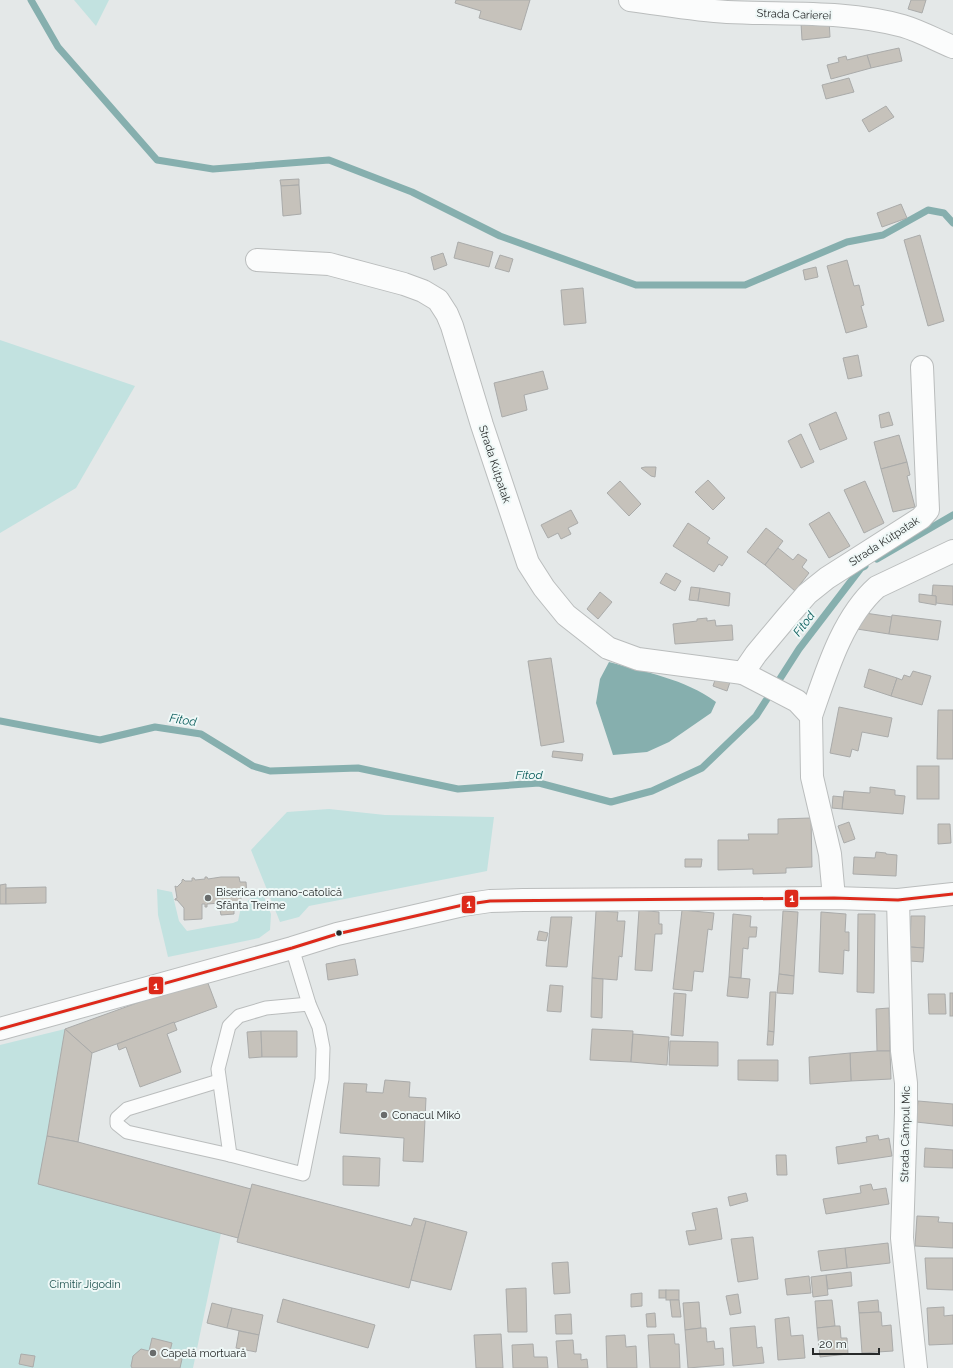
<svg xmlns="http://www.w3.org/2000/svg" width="953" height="1368" font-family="Raleway,sans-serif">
	<rect width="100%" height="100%" fill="#e4e8e8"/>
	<!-- green -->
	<g fill="#c2e2e0">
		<polygon points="74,0 109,0 96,26"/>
		<polygon points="0,340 135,386 76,488 0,533"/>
		<polygon points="329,809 385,815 494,817 487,871 309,906 299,917 280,922 251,850 287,812"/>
		<polygon points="157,889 172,892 179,921 187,931 208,927 233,923 238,921 241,907 261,889 271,914 270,930 259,938 168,957 158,915"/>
		<polygon points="65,1029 39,1184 221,1233 193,1368 0,1368 0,1045"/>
	</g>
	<!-- water -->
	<path fill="#86afae" d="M609,662C645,672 685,679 716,702L711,713L669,742L647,752L613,755L596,703L600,679Z"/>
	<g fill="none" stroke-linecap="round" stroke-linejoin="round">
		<!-- stream -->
		<g stroke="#86afae" stroke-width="7">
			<polyline points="31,0 58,47 157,160 213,169 329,160 412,192 500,236 636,285 745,285 847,242 883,235 928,210 944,213 953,223"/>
			<polyline points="877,559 953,515"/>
			<polyline points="0,721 100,740 155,727 201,734 253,766 270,771 358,768 458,789 539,783 611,802 652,791 702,768 756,716 799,649 861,568 865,566"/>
		</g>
	</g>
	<!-- building -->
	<g fill="#c6c2bb" stroke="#aaabaa">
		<polygon points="456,0 530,0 521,30 479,18 481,11 455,3"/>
		<polygon points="911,0 926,0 922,13 908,9"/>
		<polygon points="829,20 830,37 802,40 801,23"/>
		<polygon points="899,48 902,61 871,68 867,55"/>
		<polygon points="867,55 871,68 831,79 827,65 839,62 838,58 846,56 847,60"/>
		<polygon points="849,78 854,92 826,99 822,85"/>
		<polygon points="886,106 894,117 869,132 862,120"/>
		<polygon points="299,179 299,185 281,186 280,180"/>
		<polygon points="299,185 301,214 283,216 281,186"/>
		<polygon points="901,204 907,218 882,227 877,213"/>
		<polygon points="920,235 944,321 928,326 904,240"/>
		<polygon points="458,242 493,252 489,267 454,258"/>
		<polygon points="443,253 447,265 434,270 431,257"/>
		<polygon points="500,255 513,259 509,272 495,268"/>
		<polygon points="847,260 854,286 859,285 864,305 861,306 867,327 846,333 827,266"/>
		<polygon points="816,267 818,277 805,280 803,270"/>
		<polygon points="583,288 586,323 564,325 561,290"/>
		<polygon points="858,355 862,376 848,379 843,358"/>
		<polygon points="543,371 548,389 524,395 527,410 502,417 494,383"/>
		<polygon points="836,412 847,439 820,450 809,424"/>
		<polygon points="889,412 893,425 881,428 879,415"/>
		<polygon points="801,434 814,462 801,468 788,441"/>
		<polygon points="899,435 907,462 881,469 874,442"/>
		<polygon points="907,462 910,475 907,476 915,507 893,512 881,469"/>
		<polygon points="645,467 656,467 655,477 651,476 641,468"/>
		<polygon points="708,480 725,498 713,510 695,492"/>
		<polygon points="620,481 641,504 629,516 607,493"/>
		<polygon points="865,481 884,523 864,533 844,490"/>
		<polygon points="571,510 578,523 568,528 571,534 561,539 558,533 548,538 541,525"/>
		<polygon points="829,512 850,546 829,558 809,524"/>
		<polygon points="688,523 710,538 707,543 728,557 722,566 719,564 714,572 673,546"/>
		<polygon points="766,528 783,541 765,565 747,552"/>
		<polygon points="778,548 793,560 798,554 807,560 802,567 809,573 795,591 765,565"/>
		<polygon points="666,573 681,581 675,591 660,583"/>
		<polygon points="933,585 953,586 953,605 936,603 936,596 932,596"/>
		<polygon points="691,587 700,588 698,601 689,600"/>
		<polygon points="700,588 730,593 729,606 698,601"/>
		<polygon points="600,592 612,602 598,619 587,609"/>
		<polygon points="919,594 936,596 936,605 919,602"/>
		<polygon points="865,613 892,617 889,634 857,629"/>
		<polygon points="892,615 941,621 938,640 889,634"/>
		<polygon points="707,618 707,621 715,620 716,626 732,625 733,640 675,644 673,624 697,621 697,619"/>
		<polygon points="551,658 564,742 541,746 528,661"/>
		<polygon points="869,669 897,678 891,696 864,687"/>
		<polygon points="913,671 931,676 922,705 891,696 897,678 902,680 904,675 910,677"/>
		<polygon points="717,674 731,679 727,691 713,686"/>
		<polygon points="839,707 892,718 888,737 862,732 858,751 852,749 850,757 830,753"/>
		<polygon points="938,710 953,710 953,759 937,759"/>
		<polygon points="553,751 583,754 582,761 552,757"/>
		<rect x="917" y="766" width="22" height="33"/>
		<polygon points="870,787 895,790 895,795 905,796 903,814 842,809 844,791 870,793"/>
		<polygon points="833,796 843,797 842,809 832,808"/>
		<polygon points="811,818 812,867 786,868 786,873 753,874 753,869 718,870 718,840 749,840 748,834 778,834 778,819"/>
		<polygon points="849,822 855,839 844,843 838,826"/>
		<polygon points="938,824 950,824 951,843 938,844"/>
		<polygon points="876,852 886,853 886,854 897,855 896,876 853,874 854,857 875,858"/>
		<polygon points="685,859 702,859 701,867 685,867"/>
		<polygon points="205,877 207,877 208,879 221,877 239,877 240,882 246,882 247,895 241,896 241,902 234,902 234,914 221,915 220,910 219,908 220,907 220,903 207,904 207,907 205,907 205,904 202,904 202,919 184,920 184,908 177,900 175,900 175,899 177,898 175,886 177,887 182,882 182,880 183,879 185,881 192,881 192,878 194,878 195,880 205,879"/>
		<polygon points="6,884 6,904 0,904 0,885"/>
		<polygon points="46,887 46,903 6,904 6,888"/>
		<polygon points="639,910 659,912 659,924 662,924 662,934 655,934 652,971 635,970"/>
		<polygon points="682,910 714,913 712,930 708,929 703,972 694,971 692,991 673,989"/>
		<polygon points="596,911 618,912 617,921 625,921 622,957 619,956 617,980 592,978"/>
		<polygon points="783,911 798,912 794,976 779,974"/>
		<polygon points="821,912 846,914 845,932 849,932 849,951 844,950 843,974 819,972"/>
		<polygon points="733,914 751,916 750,927 757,927 756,937 749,937 748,949 743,948 741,978 729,977"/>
		<polygon points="858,914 875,914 874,993 857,992"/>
		<polygon points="911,916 925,916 924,948 910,947"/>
		<polygon points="551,917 572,917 567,967 546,966"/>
		<polygon points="539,931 548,933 546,941 537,940"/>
		<polygon points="910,947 924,948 923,962 910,961"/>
		<polygon points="355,959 358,975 328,980 326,964"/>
		<polygon points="779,974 794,976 793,994 777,993"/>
		<polygon points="729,977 750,979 748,998 727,996"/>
		<polygon points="206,978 217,1007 92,1053 65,1029"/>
		<polygon points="592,978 603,979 602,1018 591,1017"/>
		<polygon points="550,985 563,986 561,1012 547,1011"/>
		<polygon points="770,992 776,992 774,1032 768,1031"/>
		<polygon points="674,993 686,994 683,1036 671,1035"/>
		<rect x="950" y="993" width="3" height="23"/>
		<polygon points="928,994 945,994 946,1014 929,1014"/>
		<polygon points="889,1008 890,1051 877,1051 876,1009"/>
		<polygon points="174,1022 177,1030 167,1034 181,1072 140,1087 126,1047 119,1050 117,1044"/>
		<polygon points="65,1029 92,1053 78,1142 47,1136"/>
		<polygon points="592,1029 633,1031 631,1062 590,1060"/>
		<polygon points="261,1031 262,1057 249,1058 247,1032"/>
		<polygon points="261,1031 297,1031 297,1057 262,1057"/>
		<polygon points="768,1031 774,1032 773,1045 767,1045"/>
		<polygon points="633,1034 669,1037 667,1065 631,1062"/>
		<polygon points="670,1041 718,1042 718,1066 669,1065"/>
		<polygon points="877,1051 890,1051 891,1079 851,1081 850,1053"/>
		<polygon points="850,1053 851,1081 810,1084 809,1057"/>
		<polygon points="738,1060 778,1060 778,1081 738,1080"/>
		<polygon points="385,1080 410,1082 409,1097 426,1098 423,1162 403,1161 404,1138 340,1133 344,1083 367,1084 366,1092 383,1093"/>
		<polygon points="918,1101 953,1104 953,1126 916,1122"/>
		<polygon points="878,1135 879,1140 889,1138 892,1156 838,1164 836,1147 867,1142 866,1137"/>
		<polygon points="47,1136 78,1142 251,1189 238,1238 38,1184"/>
		<polygon points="925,1148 953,1150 953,1168 924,1167"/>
		<polygon points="776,1155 786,1155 787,1175 777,1175"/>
		<polygon points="343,1156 380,1158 379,1186 343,1185"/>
		<polygon points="252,1184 411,1226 414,1218 426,1221 409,1288 237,1242"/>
		<polygon points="871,1184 873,1190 886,1188 889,1204 826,1214 823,1199 861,1193 860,1186"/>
		<polygon points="746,1193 748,1201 730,1206 728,1197"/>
		<polygon points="717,1208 722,1239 689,1245 686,1231 696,1230 692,1213"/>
		<polygon points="917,1216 939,1217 938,1222 953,1223 953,1248 915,1246"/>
		<polygon points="426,1221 467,1232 451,1290 411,1280"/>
		<polygon points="753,1237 758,1279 738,1282 731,1239"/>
		<polygon points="888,1243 890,1263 847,1268 845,1248"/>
		<polygon points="845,1248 847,1268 821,1271 818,1251"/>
		<polygon points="925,1258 953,1258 953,1290 927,1289"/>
		<polygon points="568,1262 570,1293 554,1294 552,1263"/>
		<polygon points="851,1272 852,1286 828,1289 826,1275"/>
		<polygon points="826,1275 828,1295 813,1297 811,1277"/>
		<polygon points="809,1276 811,1293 787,1295 785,1279"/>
		<polygon points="526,1288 527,1332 508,1332 506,1289"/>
		<rect x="659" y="1290" width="7" height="8"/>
		<rect x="666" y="1290" width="13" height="10"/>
		<polygon points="642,1293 642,1306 631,1307 631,1294"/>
		<polygon points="738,1294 741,1313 730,1315 726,1296"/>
		<polygon points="283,1299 375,1325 368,1348 277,1322"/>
		<polygon points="670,1300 679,1300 681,1317 672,1317"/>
		<polygon points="832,1300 835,1326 817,1328 815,1301"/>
		<polygon points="878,1300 879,1312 859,1313 858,1302"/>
		<polygon points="699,1302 701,1328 685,1330 683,1303"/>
		<polygon points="212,1303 232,1308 227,1328 207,1323"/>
		<polygon points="944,1307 944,1316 953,1315 953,1344 929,1345 927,1308"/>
		<polygon points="232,1308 263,1315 259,1335 227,1328"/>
		<polygon points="879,1312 881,1312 882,1326 891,1325 893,1351 862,1353 859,1313"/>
		<polygon points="655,1313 656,1327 647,1327 646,1314"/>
		<polygon points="571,1314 572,1334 556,1334 555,1315"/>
		<polygon points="789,1317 791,1336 803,1335 805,1358 778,1360 775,1319"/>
		<polygon points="755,1326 757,1348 762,1347 764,1363 733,1366 730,1328"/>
		<polygon points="835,1326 840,1326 841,1338 847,1338 848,1354 820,1357 817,1328"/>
		<polygon points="701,1328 706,1328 707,1342 714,1341 715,1349 723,1348 724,1365 688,1368 685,1330"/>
		<polygon points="239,1331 259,1335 256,1352 236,1348"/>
		<polygon points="501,1334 503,1368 476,1368 474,1335"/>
		<polygon points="674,1334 675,1344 679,1344 680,1368 650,1368 648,1335"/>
		<polygon points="625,1335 626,1347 636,1346 637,1368 607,1368 606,1336"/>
		<polygon points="152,1338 172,1343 169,1355 182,1359 180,1368 132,1368 131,1366 133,1356 141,1349 149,1351"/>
		<polygon points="573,1340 574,1354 581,1354 581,1360 587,1359 588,1368 558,1368 556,1341"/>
		<polygon points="533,1344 534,1357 547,1357 548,1368 513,1368 512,1345"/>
		<polygon points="21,1354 35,1356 33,1367 19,1364"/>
	</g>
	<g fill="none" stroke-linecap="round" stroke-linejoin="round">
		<!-- service casing -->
		<g stroke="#babdbd" stroke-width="15">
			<g id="service">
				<polyline points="219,1081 127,1109 117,1118 117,1124 127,1132 230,1155 303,1174 322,1079 323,1048 319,1027 309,1004 292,948"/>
				<polyline points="230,1155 218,1069 229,1026 239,1016 266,1008 309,1004"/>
			</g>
		</g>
		<!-- minor casing -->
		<g stroke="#babdbd" stroke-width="24">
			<g id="minor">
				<path d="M630,0C662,4 694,10 727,12C785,15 845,10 903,26C920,31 936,40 953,47"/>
				<polyline points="257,260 329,264 404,284 423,291 438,300 447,314 452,326 482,425 528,563 544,588 566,615 608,648 638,659 743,673"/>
				<path d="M811,716C826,673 842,618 877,587L953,551"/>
				<polyline points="834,898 830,854 812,777 811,716 797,701 743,673 756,654 787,617 807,594 827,578 921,518 928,510 922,367"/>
				<polyline points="898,900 902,1051 906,1083 906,1112 902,1238 916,1368"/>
				<polyline points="0,1029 292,948 337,934 463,905 490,901 523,900 834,898 898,900 953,894"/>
			</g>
		</g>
		<!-- service -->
		<use href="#service" stroke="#fbfcfc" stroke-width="13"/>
		<!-- minor -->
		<use href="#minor" stroke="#fbfcfc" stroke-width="22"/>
		<!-- bus-1 casing -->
		<g stroke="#eff8f7" stroke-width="6">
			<polyline id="bus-1" points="0,1029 292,948 337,934 463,905 490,901 834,898 898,900 953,894"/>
		</g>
		<!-- bus-1 -->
		<use href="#bus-1" stroke="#dd2a1b" stroke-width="3"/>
	</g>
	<!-- markers -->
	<g fill="#696c6c" stroke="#eff8f7" stroke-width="1.5">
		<circle cx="208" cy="898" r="4"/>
		<circle cx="384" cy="1115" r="4"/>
		<circle cx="153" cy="1353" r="4"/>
	</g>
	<circle fill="#272a2a" stroke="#eff8f7" stroke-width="1.5" cx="339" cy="933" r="3.5"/>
	<g text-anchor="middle" stroke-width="4" stroke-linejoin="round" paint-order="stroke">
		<!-- street labels -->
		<g font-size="11" fill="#272a2a" stroke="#eff8f7">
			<text transform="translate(794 14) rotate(2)" y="4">Strada Carierei</text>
			<text transform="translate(495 464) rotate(72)" y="4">Strada Kútpatak</text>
			<text transform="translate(884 541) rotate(-33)" y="4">Strada Kútpatak</text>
			<text transform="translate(905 1134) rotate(-89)" y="4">Strada Câmpul Mic</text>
		</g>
		<!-- poi labels -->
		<g font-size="11" fill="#272a2a" stroke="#eff8f7" text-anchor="start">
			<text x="216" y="896">Biserica romano-catolică<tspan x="216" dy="13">Sfânta Treime</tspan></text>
			<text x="392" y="1119">Conacul Mikó</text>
			<text x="161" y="1357">Capelă mortuară</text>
		</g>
		<!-- park labels -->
		<g font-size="11" fill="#205351" stroke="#eff8f7">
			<text x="85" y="1288">Cimitir Jigodin</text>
		</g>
		<!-- water labels -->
		<g font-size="12" font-style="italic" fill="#085c5b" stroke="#eff8f7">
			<text transform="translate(804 624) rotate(-53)" y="4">Fitod</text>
			<text transform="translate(183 720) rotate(9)" y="4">Fitod</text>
			<text x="529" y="779">Fitod</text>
		</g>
	</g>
	<g stroke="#eff8f7" stroke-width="1.5">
		<rect x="784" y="889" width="15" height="19" rx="4" fill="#dd2a1b"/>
		<rect x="461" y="895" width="15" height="19" rx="4" fill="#dd2a1b"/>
		<rect x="148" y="976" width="16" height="19" rx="4" fill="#dd2a1b"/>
	</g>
	<g font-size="11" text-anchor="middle" font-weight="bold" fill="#fff">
		<text x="792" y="902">1</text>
		<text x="469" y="908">1</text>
		<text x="156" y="990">1</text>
	</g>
	<!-- scale -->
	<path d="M813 1348v6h66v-6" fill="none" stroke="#272a2a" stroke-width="2"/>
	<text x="819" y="1348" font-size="12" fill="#272a2a" stroke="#eff8f7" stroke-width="3" paint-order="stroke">20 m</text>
</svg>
